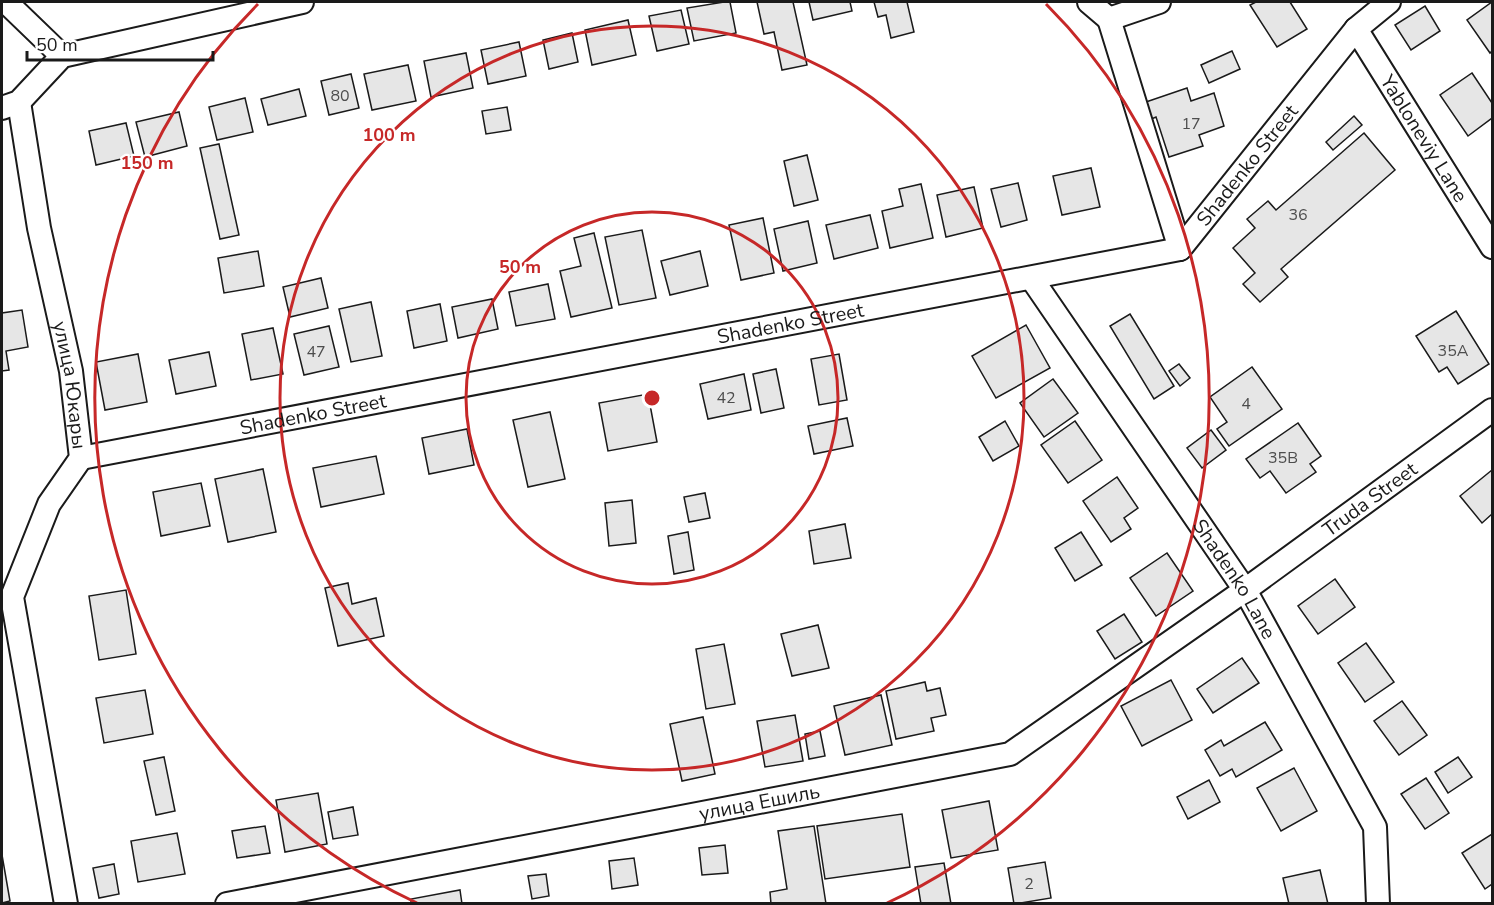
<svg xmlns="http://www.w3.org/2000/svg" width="1494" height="905" font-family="'Nunito Sans',sans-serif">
	<rect width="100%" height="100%" fill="#fff"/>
	<!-- building -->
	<g fill="#e6e6e6" stroke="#1a1a1a" stroke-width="1.5">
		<polygon points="724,2 730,2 736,33 694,41 687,8"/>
		<polygon points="757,2 793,2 807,65 782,70 774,32 764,34"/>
		<polygon points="809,2 850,2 852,11 813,20"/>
		<polygon points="874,2 907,2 914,32 891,38 886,15 878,17"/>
		<polygon points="1256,2 1290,2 1307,29 1277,47 1250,5"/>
		<polygon points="1492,2 1492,51 1490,53 1467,20"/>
		<polygon points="1425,6 1440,31 1411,50 1395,25"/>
		<polygon points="681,10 689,44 657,51 649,16"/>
		<polygon points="628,20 636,55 592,65 585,30"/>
		<polygon points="572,33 578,62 549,69 543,40"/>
		<polygon points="519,42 526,76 488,84 481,50"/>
		<polygon points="1232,51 1240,69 1209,83 1201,65"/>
		<polygon points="466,53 473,88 431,97 424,61"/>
		<polygon points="408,65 416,101 372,110 364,74"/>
		<polygon points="1472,73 1492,103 1492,118 1468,136 1440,95"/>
		<polygon points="351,74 359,108 329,115 321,81"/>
		<polygon points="1187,88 1191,101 1214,93 1224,126 1199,135 1203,146 1169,157 1156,117 1149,120 1143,103"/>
		<polygon points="299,89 306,116 268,125 261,99"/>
		<polygon points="245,98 253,132 217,140 209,107"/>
		<polygon points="507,107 511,130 486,134 482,111"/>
		<polygon points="179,112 187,146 145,157 136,122"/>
		<polygon points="1354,116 1362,125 1333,150 1326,142"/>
		<polygon points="126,123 134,156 96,165 89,131"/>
		<polygon points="1364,133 1395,170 1281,269 1288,277 1260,302 1243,284 1255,273 1233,248 1255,228 1247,219 1268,201 1276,210"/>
		<polygon points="219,144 239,235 220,239 200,148"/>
		<polygon points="807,155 818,200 794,206 784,161"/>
		<polygon points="1091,168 1100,207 1062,215 1053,176"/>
		<polygon points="1018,183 1027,220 1001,227 991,189"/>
		<polygon points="921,184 933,238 890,248 882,211 903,206 899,189"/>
		<polygon points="974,187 983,228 946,237 937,195"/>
		<polygon points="870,215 878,248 834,259 826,225"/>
		<polygon points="763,218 774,273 741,280 729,225"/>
		<polygon points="808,221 817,263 783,271 774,229"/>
		<polygon points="642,230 656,298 619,305 605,237"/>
		<polygon points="594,233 612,308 571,317 560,271 581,266 574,238"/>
		<polygon points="258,251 264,286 224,293 218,258"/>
		<polygon points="700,251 708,286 670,295 661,261"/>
		<polygon points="321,278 328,308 290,317 283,287"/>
		<polygon points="548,284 555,319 516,326 509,292"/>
		<polygon points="492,299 498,329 458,338 452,307"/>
		<polygon points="371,302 382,356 351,362 339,309"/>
		<polygon points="440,304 447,341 414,348 407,311"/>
		<polygon points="22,310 28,347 6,351 9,370 2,371 2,313"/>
		<polygon points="1456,311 1489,364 1458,384 1447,367 1439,372 1416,336"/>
		<polygon points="1130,314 1174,386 1154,399 1110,326"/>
		<polygon points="1026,325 1050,368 996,398 972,356"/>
		<polygon points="329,326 339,367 304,375 294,334"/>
		<polygon points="273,328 283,374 251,380 242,334"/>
		<polygon points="209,352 216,386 176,394 169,360"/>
		<polygon points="138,354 147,402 105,410 96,362"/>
		<polygon points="839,354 847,400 819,405 811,359"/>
		<polygon points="1179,364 1190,378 1180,386 1169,371"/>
		<polygon points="1252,367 1282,409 1229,446 1217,429 1227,422 1210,397"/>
		<polygon points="776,369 784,408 761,413 753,374"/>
		<polygon points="744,374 751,410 708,419 700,384"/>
		<polygon points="1053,379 1078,413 1044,437 1020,403"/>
		<polygon points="648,394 657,442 608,451 599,403"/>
		<polygon points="550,412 565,479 528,487 513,420"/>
		<polygon points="847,418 853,446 814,454 808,426"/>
		<polygon points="1005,421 1019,446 993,461 979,437"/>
		<polygon points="1075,421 1102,460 1068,483 1041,445"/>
		<polygon points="1298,423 1321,456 1310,464 1316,472 1286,493 1270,471 1260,478 1246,459"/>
		<polygon points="467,429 474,465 429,474 422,438"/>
		<polygon points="1211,430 1226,450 1202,468 1187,448"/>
		<polygon points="376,456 384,494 321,507 313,468"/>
		<polygon points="263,469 276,532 228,542 215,479"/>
		<polygon points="1492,470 1492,514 1482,523 1460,496"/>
		<polygon points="1117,477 1138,508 1124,518 1131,529 1111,542 1083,501"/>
		<polygon points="201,483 210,526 161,536 153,492"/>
		<polygon points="705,493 710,518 689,522 684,497"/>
		<polygon points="632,500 636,543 609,546 605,503"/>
		<polygon points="845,524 851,558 814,564 809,531"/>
		<polygon points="688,532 694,570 674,574 668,536"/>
		<polygon points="1081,532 1102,565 1075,581 1055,548"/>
		<polygon points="1167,553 1193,591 1156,616 1130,578"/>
		<polygon points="1335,579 1355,607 1318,634 1298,606"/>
		<polygon points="348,583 352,604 376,598 384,636 338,646 325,588"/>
		<polygon points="126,590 136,654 99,660 89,596"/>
		<polygon points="1124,614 1142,642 1115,659 1097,631"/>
		<polygon points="818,625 829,668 792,676 781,634"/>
		<polygon points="1366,643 1394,682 1365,702 1338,663"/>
		<polygon points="724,644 735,704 706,709 696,649"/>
		<polygon points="1242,658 1259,683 1213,713 1197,689"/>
		<polygon points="1171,680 1192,720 1142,746 1121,706"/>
		<polygon points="925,682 927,691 940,688 946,715 931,718 934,731 896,739 886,691"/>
		<polygon points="145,690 153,734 104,743 96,698"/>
		<polygon points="881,695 892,745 845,755 834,706"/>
		<polygon points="1402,701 1427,735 1399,755 1374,721"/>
		<polygon points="795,715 803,761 765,767 757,721"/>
		<polygon points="703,717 715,774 682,781 670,724"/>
		<polygon points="1265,722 1282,750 1236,777 1232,769 1220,776 1205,750 1221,740 1224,746"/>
		<polygon points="820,731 825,756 809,759 805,734"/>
		<polygon points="164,757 175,811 156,815 144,761"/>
		<polygon points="1458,757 1472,777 1448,793 1435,772"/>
		<polygon points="1294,768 1317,811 1281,831 1257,788"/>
		<polygon points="1426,778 1449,813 1425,829 1401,794"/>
		<polygon points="1209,780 1220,802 1188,819 1177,797"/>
		<polygon points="318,793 327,844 285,852 276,800"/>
		<polygon points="989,801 998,850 951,858 942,810"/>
		<polygon points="353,807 358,835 333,839 328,812"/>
		<polygon points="902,814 910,867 825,879 817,826"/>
		<polygon points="265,826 270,853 237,858 232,831"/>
		<polygon points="814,826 826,904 771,904 770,892 787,889 778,831"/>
		<polygon points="177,833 185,874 138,882 131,841"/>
		<polygon points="1492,834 1492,884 1485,889 1462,853"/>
		<polygon points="725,845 728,873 702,875 699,848"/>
		<polygon points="2,855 10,901 2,903"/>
		<polygon points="634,858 638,885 612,889 609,861"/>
		<polygon points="1045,862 1051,898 1014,904 1008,868"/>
		<polygon points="944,863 951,904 921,904 915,867"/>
		<polygon points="114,864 119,894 99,898 93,868"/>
		<polygon points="1320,870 1328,904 1289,904 1283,878"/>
		<polygon points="546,874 549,896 532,899 528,876"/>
		<polygon points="460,890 462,904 411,904 411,899"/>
	</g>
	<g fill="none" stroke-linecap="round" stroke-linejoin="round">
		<!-- street casing -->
		<g stroke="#1a1a1a" stroke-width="26">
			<g id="street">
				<polyline points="6,2 62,56"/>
				<polyline points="1089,2 1109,19 1159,2"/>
				<polyline points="1109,19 1180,249"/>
				<path id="s1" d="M1356,29L1492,247"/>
				<path id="s2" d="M19,102L39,228L71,371L81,458L49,504L12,597L66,904"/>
				<polyline points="2,108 19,102 62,56 302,2"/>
				<path id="s3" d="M1032,279L1245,590L1375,827L1378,904"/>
				<path id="s4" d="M81,458L1180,249L1356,29L1389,2"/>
				<path id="s5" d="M227,904L1010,754L1245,590L1492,410"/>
			</g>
		</g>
		<!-- street -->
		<use href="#street" stroke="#fff" stroke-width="22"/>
	</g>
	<!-- distance rings -->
	<g fill="none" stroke="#c62828" stroke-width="3">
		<circle cx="652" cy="398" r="186"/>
		<circle cx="652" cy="398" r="372"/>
		<path d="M417 903A557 557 0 0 1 258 4M1046 4A557 557 0 0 1 887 903"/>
	</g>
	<g text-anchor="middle" stroke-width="4.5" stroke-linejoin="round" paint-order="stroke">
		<!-- number labels -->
		<g font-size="16" fill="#4d4d4d">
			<text x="340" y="101">80</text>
			<text x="1191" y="129">17</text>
			<text x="1298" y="220">36</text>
			<text x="1453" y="356">35А</text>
			<text x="316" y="357">47</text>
			<text x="726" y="403">42</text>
			<text x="1246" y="409">4</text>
			<text x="1283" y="463">35В</text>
			<text x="1029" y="889">2</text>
		</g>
		<!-- street labels -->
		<g font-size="20" fill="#1a1a1a" stroke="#fff">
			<text dy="7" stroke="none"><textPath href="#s1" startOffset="129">Yabloneviy Lane</textPath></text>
			<text dy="7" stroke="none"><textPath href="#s4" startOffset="1226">Shadenko Street</textPath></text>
			<text dy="7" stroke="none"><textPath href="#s4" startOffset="722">Shadenko Street</textPath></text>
			<text dy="7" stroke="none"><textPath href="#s2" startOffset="288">улица Юкары</textPath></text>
			<text dy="7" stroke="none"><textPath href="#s4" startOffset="236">Shadenko Street</textPath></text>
			<text dy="7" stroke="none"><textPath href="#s5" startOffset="1238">Truda Street</textPath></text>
			<text dy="7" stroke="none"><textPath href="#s3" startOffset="362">Shadenko Lane</textPath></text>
			<text dy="7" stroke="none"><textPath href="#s5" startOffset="542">улица Ешиль</textPath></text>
		</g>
	</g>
	<circle cx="652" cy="398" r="9" fill="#c62828" stroke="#fff" stroke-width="3"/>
	<g font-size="18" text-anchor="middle" font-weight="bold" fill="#c62828" stroke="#fff" stroke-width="4.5" stroke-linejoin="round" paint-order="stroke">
		<text x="389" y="141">100 m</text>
		<text x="147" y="169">150 m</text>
		<text x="520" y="273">50 m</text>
	</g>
	<!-- border -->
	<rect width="1494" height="905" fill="none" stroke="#1a1a1a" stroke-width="6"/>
	<!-- scale -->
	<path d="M27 51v9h186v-9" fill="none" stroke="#1a1a1a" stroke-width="3"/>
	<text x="36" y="51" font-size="18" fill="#1a1a1a" stroke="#ffffff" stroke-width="4.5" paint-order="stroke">50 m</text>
</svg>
